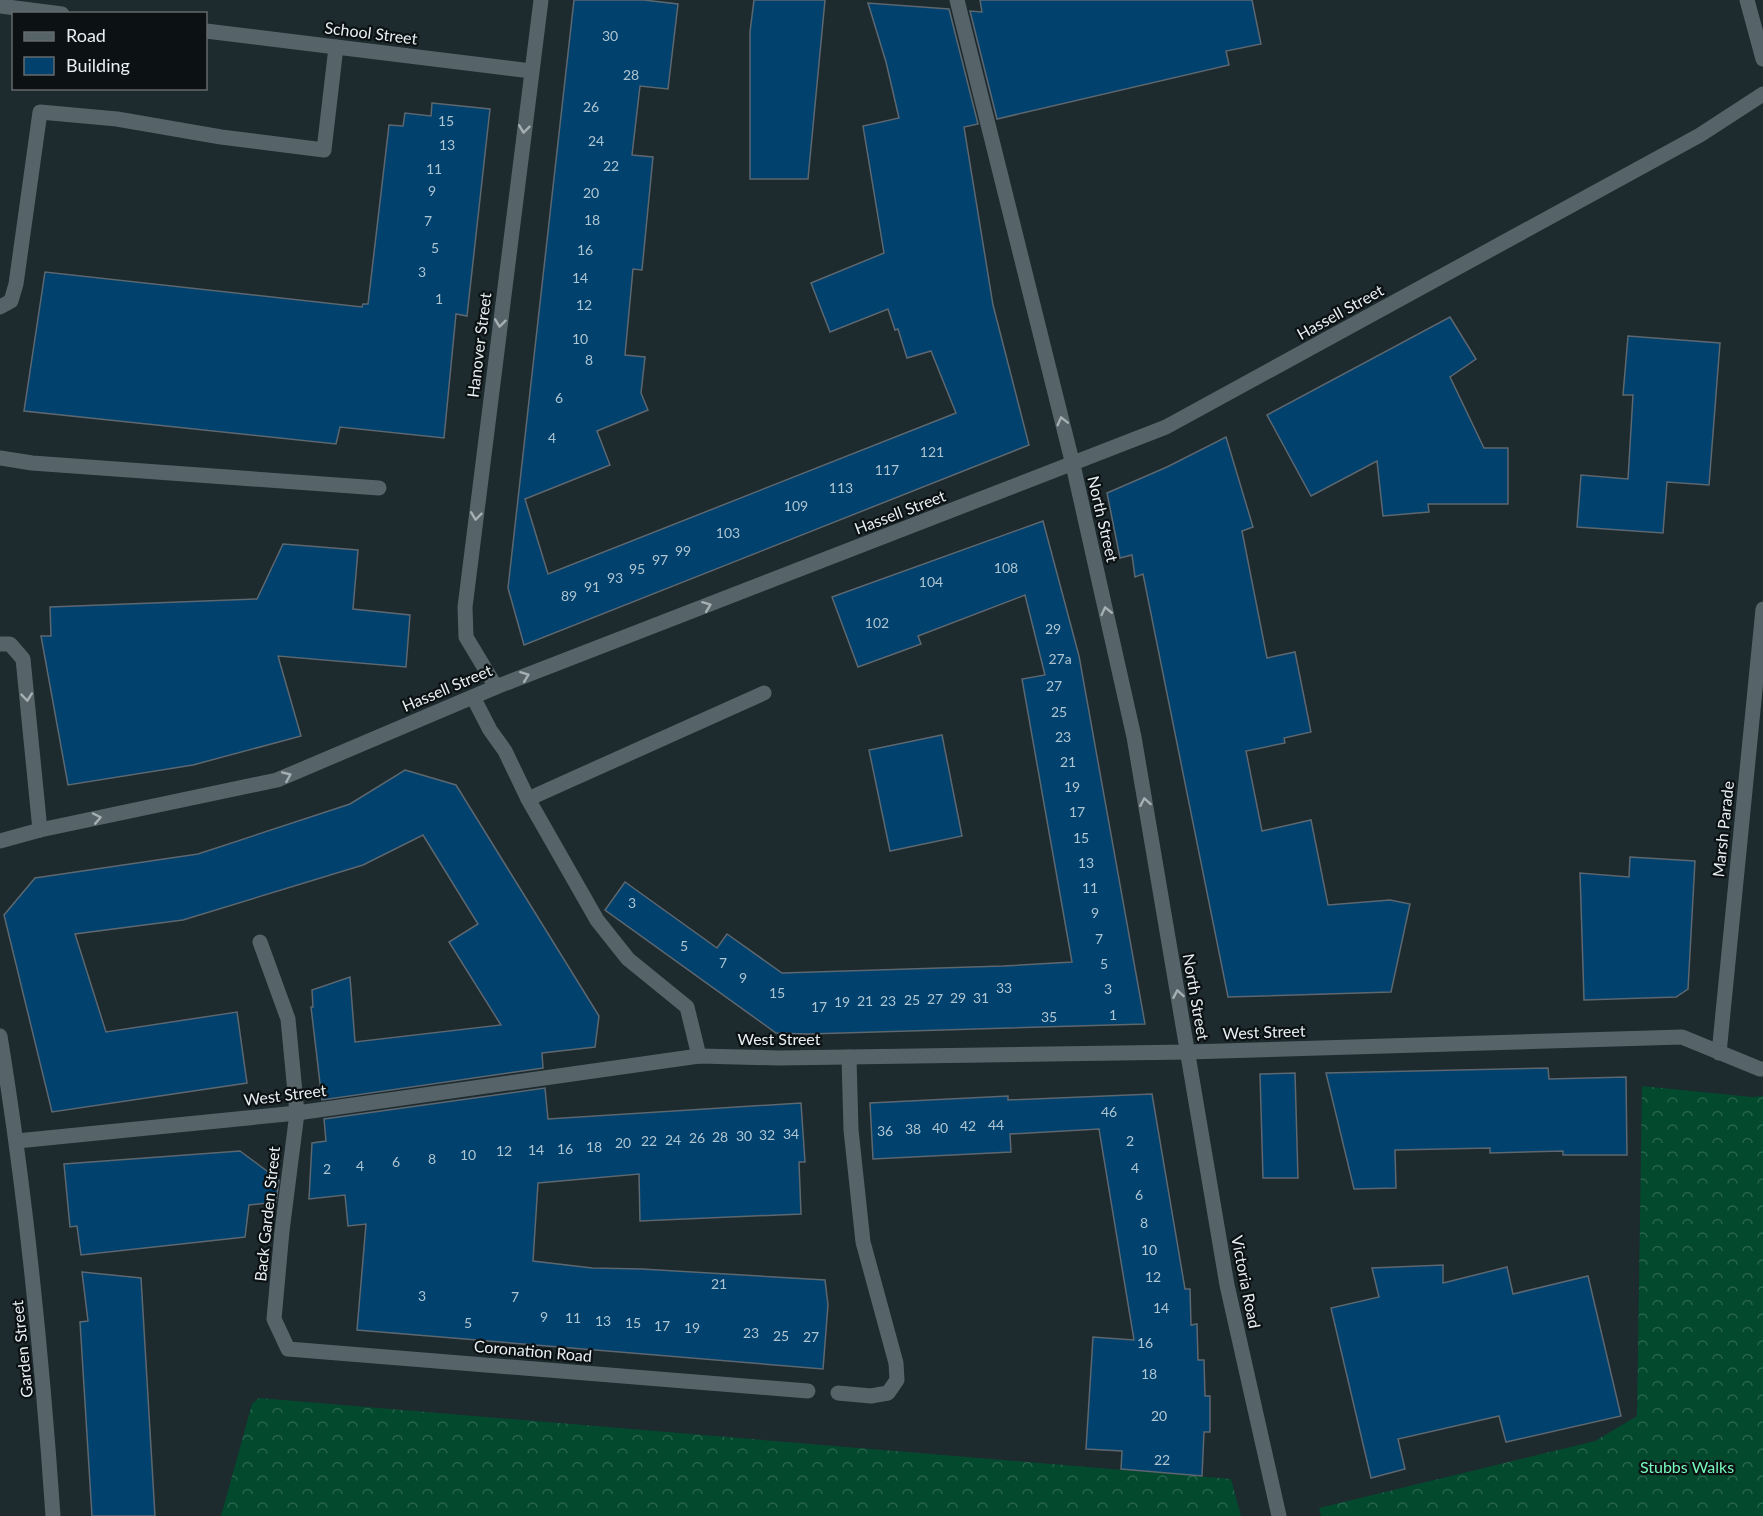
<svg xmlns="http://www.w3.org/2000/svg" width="1763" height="1516" font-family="Lato,sans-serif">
	<defs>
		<pattern id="forest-crowns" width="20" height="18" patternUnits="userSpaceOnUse" patternTransform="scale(1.5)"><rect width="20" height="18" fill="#03492e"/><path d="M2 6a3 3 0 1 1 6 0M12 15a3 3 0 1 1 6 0" fill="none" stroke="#28644d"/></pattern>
	</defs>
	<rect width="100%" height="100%" fill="#1d2a2e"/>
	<!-- forest -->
	<g fill="url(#forest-crowns)">
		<polygon points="1642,1086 1752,1097 1763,1096 1763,1516 1321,1516 1319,1508 1595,1441 1637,1416"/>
		<polygon points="259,1398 1231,1479 1241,1516 221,1516 252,1404"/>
	</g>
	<!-- building -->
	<g fill="#00416d" stroke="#5d6770" stroke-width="1.5">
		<polygon points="574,0 644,0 678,4 668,89 640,86 632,155 653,157 642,270 633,269 625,355 645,357 641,393 648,410 597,431 610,465 525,499 548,574 956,413 931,351 907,358 898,329 895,330 888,309 830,332 811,283 884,253 863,126 899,118 886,62 868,3 949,9 978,124 964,127 993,305 1029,445 524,645 508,588"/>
		<polygon points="754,0 825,0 808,179 750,179 750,32"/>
		<polygon points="980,0 1252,0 1261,44 1226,51 1229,65 997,119 970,11 982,12"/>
		<polygon points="432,103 490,109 467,316 456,314 444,438 340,427 336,444 24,411 45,272 362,307 363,304 368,304 389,125 403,126 405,113 431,116"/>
		<polygon points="1450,317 1476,359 1450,377 1484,448 1508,448 1508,504 1428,504 1429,512 1383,516 1377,461 1311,496 1267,415"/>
		<polygon points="1628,336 1720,343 1709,485 1667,482 1663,533 1577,527 1581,475 1628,479 1633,395 1623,395"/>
		<polygon points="1226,437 1253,527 1242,531 1267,658 1295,652 1311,732 1284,738 1285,743 1246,751 1262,831 1311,820 1328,905 1390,900 1410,904 1391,992 1228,997 1143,574 1135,577 1132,555 1120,558 1107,493 1167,467"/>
		<polygon points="1043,521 1079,656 1145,1024 808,1034 776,1033 605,910 625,882 717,948 727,934 782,973 1003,966 1072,962 1022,679 1045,675 1025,595 918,636 921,644 858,667 832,597"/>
		<polygon points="283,544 358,550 353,609 410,615 406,667 278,656 301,736 193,765 68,785 41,636 51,636 50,607 257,599"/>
		<polygon points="942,735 962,836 890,851 869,750"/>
		<polygon points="405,770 456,785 599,1016 595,1047 542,1053 543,1068 322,1100 311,1007 313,1007 312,990 350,977 355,1042 501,1025 449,942 478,924 423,835 363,865 183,920 75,934 106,1032 237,1012 247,1083 52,1112 4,915 35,878 198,854 350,804"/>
		<polygon points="1630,857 1695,861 1688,989 1676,997 1584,1000 1580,873 1629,877"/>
		<polygon points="1548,1068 1549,1079 1626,1077 1627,1155 1563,1155 1563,1151 1490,1153 1490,1148 1395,1150 1396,1188 1354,1189 1326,1073"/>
		<polygon points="1295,1073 1298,1178 1263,1178 1260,1074"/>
		<polygon points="545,1088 548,1119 801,1103 805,1162 799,1162 801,1214 640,1221 639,1174 538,1183 533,1261 592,1268 642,1269 825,1280 828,1305 823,1369 357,1330 366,1224 348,1226 345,1195 309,1199 312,1143 326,1141 324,1119"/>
		<polygon points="1152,1094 1185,1289 1190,1289 1191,1325 1197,1324 1198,1360 1204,1360 1205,1396 1210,1396 1210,1432 1204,1432 1202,1476 1121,1469 1122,1451 1086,1449 1093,1337 1134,1340 1099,1129 1010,1134 1011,1152 873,1159 870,1103 1008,1096 1008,1100"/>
		<polygon points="240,1151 279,1180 276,1202 249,1205 245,1237 81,1255 77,1226 70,1227 64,1164"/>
		<polygon points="1443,1265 1443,1283 1507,1267 1513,1294 1588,1276 1621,1416 1506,1442 1499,1416 1398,1439 1405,1469 1371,1478 1331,1308 1379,1297 1372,1268"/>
		<polygon points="82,1272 141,1278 155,1516 92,1516 80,1322 88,1321"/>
	</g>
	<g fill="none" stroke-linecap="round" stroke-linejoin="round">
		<!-- minor -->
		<g stroke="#566469" stroke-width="15">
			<polyline points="957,0 1073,465 1134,737 1227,1285 1279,1516"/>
			<polyline points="1747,0 1763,59"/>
			<polyline points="0,6 62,14"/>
			<polyline points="206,31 531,71"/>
			<polyline points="0,307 11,301 16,284 40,112 117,119 221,137 324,150 336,47"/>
			<polyline points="0,458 32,463 379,488"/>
			<polyline points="0,644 10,644 23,659 40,830"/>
			<polyline points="496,687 466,637 465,607 541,0"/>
			<polyline points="473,697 490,730 505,751 528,799 597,920 628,959 687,1007 699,1056"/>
			<polyline points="528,799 764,693"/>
			<polyline points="0,841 40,830 277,780 496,687 1166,427 1700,135 1763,94"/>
			<polyline points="260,942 288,1019 297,1113 282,1231 274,1319 288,1349 808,1391"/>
			<path d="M0,1036C26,1195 42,1355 53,1516"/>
			<polyline points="1719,1053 1763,609"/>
			<polyline points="17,1141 297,1113 699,1056 779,1058 1188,1052 1682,1037 1760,1069 1763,1069"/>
			<polyline points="838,1393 871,1396 888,1393 897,1380 896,1363 863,1242 851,1130 849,1057"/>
		</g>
	</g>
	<!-- one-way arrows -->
	<defs><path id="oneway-chevron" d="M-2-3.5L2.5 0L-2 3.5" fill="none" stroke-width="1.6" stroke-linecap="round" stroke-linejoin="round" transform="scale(1.5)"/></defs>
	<g stroke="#a6b0b4">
		<use href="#oneway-chevron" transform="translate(524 129) rotate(97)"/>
		<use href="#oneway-chevron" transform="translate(500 323) rotate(97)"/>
		<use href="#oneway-chevron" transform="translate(1062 421) rotate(-104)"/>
		<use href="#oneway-chevron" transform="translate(476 516) rotate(97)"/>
		<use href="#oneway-chevron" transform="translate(707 606) rotate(-21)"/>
		<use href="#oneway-chevron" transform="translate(1106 611) rotate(-103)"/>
		<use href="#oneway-chevron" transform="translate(525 676) rotate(-21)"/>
		<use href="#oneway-chevron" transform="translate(27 697) rotate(84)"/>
		<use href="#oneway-chevron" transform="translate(287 776) rotate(-23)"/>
		<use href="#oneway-chevron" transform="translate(1145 802) rotate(-100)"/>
		<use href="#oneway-chevron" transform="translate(97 818) rotate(-12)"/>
		<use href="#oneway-chevron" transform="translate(1178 994) rotate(-100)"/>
	</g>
	<g text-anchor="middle" stroke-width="4.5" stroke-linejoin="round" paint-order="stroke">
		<!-- number labels -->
		<g font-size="14" fill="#adc4d1">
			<text x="610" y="41">30</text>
			<text x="631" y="80">28</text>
			<text x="591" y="112">26</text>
			<text x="446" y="126">15</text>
			<text x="596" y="146">24</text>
			<text x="447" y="150">13</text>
			<text x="611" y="171">22</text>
			<text x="434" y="174">11</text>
			<text x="432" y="196">9</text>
			<text x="591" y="198">20</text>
			<text x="592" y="225">18</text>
			<text x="428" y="226">7</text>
			<text x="435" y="253">5</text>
			<text x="585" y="255">16</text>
			<text x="422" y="277">3</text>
			<text x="580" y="283">14</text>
			<text x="439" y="304">1</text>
			<text x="584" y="310">12</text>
			<text x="580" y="344">10</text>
			<text x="589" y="365">8</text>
			<text x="559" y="403">6</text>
			<text x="552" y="443">4</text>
			<text x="932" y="457">121</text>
			<text x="887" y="475">117</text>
			<text x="841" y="493">113</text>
			<text x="796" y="511">109</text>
			<text x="728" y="538">103</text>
			<text x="683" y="556">99</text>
			<text x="660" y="565">97</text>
			<text x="1006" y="573">108</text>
			<text x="637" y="574">95</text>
			<text x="615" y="583">93</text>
			<text x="931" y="587">104</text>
			<text x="592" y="592">91</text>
			<text x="569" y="601">89</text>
			<text x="877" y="628">102</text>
			<text x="1053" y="634">29</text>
			<text x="1060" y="664">27a</text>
			<text x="1054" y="691">27</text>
			<text x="1059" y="717">25</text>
			<text x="1063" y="742">23</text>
			<text x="1068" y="767">21</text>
			<text x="1072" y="792">19</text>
			<text x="1077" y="817">17</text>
			<text x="1081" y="843">15</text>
			<text x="1086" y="868">13</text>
			<text x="1090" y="893">11</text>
			<text x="632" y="908">3</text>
			<text x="1095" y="918">9</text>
			<text x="1099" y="944">7</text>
			<text x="684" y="951">5</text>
			<text x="723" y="968">7</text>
			<text x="1104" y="969">5</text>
			<text x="743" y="983">9</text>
			<text x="1004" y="993">33</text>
			<text x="1108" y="994">3</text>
			<text x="777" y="998">15</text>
			<text x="958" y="1003">29</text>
			<text x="981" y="1003">31</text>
			<text x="935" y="1004">27</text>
			<text x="912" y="1005">25</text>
			<text x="865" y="1006">21</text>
			<text x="888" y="1006">23</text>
			<text x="842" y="1007">19</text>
			<text x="819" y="1012">17</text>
			<text x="1113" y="1020">1</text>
			<text x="1049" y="1022">35</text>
			<text x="1109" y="1117">46</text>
			<text x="996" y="1130">44</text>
			<text x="968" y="1131">42</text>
			<text x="940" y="1133">40</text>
			<text x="913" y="1134">38</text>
			<text x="885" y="1136">36</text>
			<text x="791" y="1139">34</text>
			<text x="767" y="1140">32</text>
			<text x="744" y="1141">30</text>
			<text x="720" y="1142">28</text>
			<text x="697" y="1143">26</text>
			<text x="673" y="1145">24</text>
			<text x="649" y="1146">22</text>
			<text x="1130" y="1146">2</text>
			<text x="623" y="1148">20</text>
			<text x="594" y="1152">18</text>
			<text x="565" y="1154">16</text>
			<text x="536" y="1155">14</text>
			<text x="504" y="1156">12</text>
			<text x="468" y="1160">10</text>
			<text x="432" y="1164">8</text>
			<text x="396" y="1167">6</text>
			<text x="360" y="1171">4</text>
			<text x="1135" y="1173">4</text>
			<text x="327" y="1174">2</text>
			<text x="1139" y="1200">6</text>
			<text x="1144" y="1228">8</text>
			<text x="1149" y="1255">10</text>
			<text x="1153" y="1282">12</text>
			<text x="719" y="1289">21</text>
			<text x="422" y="1301">3</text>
			<text x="515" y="1302">7</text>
			<text x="1161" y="1313">14</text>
			<text x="544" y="1322">9</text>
			<text x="573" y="1323">11</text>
			<text x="603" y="1326">13</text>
			<text x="468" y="1328">5</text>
			<text x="633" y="1328">15</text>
			<text x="662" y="1331">17</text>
			<text x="692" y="1333">19</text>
			<text x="751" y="1338">23</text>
			<text x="781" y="1341">25</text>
			<text x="811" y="1342">27</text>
			<text x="1145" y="1348">16</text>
			<text x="1149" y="1379">18</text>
			<text x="1159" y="1421">20</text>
			<text x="1162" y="1465">22</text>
		</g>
		<!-- street labels -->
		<g font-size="16" fill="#e7eff2" stroke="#0c1213">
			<text transform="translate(371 33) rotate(7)" y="6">School Street</text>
			<text transform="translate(1340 312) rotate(-29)" y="6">Hassell Street</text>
			<text transform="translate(479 345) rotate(-83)" y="6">Hanover Street</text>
			<text transform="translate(900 512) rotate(-21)" y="6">Hassell Street</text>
			<text transform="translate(1103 519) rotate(77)" y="6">North Street</text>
			<text transform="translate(447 688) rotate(-23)" y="6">Hassell Street</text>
			<text transform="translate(1723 829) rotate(-84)" y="6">Marsh Parade</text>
			<text transform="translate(1196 997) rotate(80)" y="6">North Street</text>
			<text transform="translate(1264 1032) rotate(-2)" y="6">West Street</text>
			<text x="779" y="1045">West Street</text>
			<text transform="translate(285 1095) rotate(-7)" y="6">West Street</text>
			<text transform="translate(267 1214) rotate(-84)" y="6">Back Garden Street</text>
			<text transform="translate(1246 1282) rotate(79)" y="6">Victoria Road</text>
			<text transform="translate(22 1349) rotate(-96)" y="6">Garden Street</text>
			<text transform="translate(533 1351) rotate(5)" y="6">Coronation Road</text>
		</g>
		<!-- park labels -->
		<g font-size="16" fill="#77fbbc" stroke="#0c1213">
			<text x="1687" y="1473">Stubbs Walks</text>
		</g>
	</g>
	<!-- legend -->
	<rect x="12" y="12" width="195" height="78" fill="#0c1213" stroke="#646a6c" stroke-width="1.5"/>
	<rect x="24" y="32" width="30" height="9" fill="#566469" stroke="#646a6c" stroke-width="1.5"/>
	<text x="66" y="42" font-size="18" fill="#e7eff2">Road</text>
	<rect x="24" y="57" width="30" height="18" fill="#00416d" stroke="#646a6c" stroke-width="1.5"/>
	<text x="66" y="72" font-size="18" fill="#e7eff2">Building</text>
</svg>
